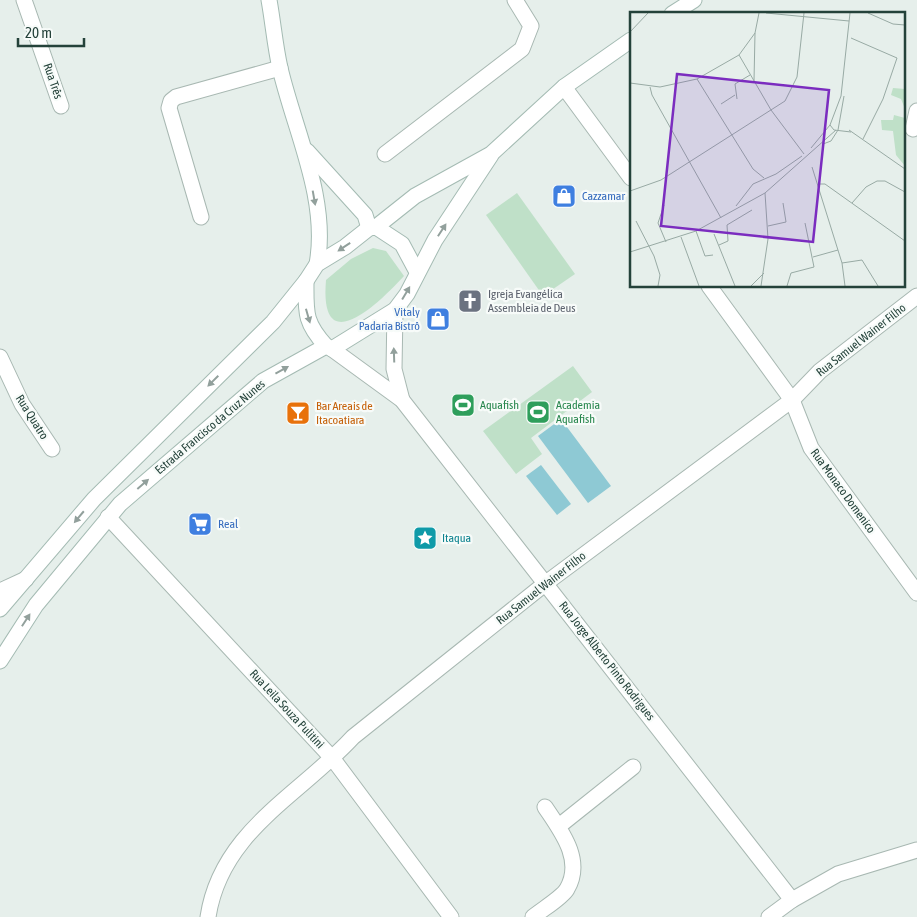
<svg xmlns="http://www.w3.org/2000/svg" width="917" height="917" font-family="'Asap Condensed',sans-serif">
	<rect width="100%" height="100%" fill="#e6efeb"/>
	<!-- green -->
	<g fill="#bfe0c8">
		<polygon points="517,193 575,274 543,296 486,215"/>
		<path d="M373,248L386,251L404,276C379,303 319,362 326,280L351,259Z"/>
		<polygon points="573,366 592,392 531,438 542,454 516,474 483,431"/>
	</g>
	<!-- water -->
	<g fill="#8ec9d4">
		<polygon points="561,419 611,486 588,503 538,436"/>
		<polygon points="541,465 571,504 557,515 526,476"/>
	</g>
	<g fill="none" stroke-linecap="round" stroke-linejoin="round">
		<!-- street casing -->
		<g stroke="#a8b8b2" stroke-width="17">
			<g id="street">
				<polyline points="24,0 61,106"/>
				<polyline points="564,87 631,178"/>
				<polyline points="913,129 917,111"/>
				<polyline points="385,154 522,49 531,26 515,0"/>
				<polyline points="201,217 169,108 171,101 176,97 280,68"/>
				<polyline points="709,286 792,400 811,448 917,593"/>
				<polyline points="395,310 394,369 402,400"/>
				<polyline points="332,349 402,400 792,900"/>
				<polyline points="0,357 22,404 52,449"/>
				<polyline points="108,517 333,759 451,917"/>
				<polyline points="0,591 26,579"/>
				<polyline points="559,826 633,767"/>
				<path d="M208,917C221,831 300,795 353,737L546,583L792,400L820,371L917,296"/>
				<path d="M533,917C541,910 562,898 567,889C584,860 561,831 545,807"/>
				<polyline points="769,917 792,900 838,874 917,850"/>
			</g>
		</g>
		<!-- secondary casing -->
		<g stroke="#a4bbb3" stroke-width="17">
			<g id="secondary">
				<path d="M269,0C273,22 275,46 280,68C294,129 329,199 317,264"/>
				<polyline points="672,14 694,0"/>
				<polyline points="307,151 365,215 369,228"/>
				<polyline points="376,227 402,244 417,272"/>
				<path d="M306,281C306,312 304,322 326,346"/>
				<polyline points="0,609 94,499 273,322 306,281 317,264 345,247 369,228 376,227 415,196 491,154 564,87 631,40"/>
				<polyline points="0,661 36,605 120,504 263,381 326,346 332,349 395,310 407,294 435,240 491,155"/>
			</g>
		</g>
		<!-- street -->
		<use href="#street" stroke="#fff" stroke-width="15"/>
		<!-- secondary -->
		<use href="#secondary" stroke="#fff" stroke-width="15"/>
	</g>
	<!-- one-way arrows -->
	<defs><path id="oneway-solid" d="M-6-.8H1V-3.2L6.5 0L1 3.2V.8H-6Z" transform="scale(1.25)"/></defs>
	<g fill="#92a09c">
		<use href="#oneway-solid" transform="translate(314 198) rotate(80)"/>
		<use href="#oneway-solid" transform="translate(442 230) rotate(-57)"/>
		<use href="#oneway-solid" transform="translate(344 247) rotate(146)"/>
		<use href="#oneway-solid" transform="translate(406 293) rotate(-59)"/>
		<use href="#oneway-solid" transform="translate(308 316) rotate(74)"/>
		<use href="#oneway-solid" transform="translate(394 355) rotate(-92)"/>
		<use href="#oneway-solid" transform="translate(282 370) rotate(-29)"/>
		<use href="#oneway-solid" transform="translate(213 381) rotate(135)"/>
		<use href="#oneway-solid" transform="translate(143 484) rotate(-41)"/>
		<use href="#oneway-solid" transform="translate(79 517) rotate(130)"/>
		<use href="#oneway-solid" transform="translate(26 620) rotate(-57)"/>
	</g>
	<!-- icons -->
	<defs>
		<g id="shop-square" transform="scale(1.25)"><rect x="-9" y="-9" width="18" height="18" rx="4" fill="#3f7fe0" stroke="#f7fbf9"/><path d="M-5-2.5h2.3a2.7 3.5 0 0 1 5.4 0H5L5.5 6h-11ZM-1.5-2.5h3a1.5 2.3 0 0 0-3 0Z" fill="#fff"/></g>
		<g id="church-square" transform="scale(1.25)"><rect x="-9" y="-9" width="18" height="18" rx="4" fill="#6b7280" stroke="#f7fbf9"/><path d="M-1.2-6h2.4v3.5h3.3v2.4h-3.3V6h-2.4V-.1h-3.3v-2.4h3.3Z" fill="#fff"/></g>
		<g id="stadium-square" transform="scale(1.25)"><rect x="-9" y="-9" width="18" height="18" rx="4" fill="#2e9e5b" stroke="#f7fbf9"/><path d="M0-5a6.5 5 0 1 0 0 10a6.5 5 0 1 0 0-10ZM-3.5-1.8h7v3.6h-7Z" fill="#fff"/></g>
		<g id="bar-square" transform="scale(1.25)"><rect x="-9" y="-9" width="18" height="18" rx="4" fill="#e8710a" stroke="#f7fbf9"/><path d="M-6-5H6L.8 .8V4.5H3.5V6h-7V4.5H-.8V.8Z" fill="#fff"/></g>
		<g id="supermarket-square" transform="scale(1.25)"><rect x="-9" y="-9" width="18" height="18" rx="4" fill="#3f7fe0" stroke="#f7fbf9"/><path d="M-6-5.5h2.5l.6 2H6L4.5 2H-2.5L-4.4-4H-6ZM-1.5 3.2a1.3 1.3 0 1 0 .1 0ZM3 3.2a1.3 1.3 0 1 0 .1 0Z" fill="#fff"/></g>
		<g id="sight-square" transform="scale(1.25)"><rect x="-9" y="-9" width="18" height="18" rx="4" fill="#0f9aa8" stroke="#f7fbf9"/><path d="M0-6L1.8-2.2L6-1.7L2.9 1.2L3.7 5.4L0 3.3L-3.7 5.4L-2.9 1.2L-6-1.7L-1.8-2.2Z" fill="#fff"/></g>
	</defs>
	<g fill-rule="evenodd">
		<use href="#shop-square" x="564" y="196"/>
		<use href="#church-square" x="470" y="301"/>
		<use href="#shop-square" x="438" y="319"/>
		<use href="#stadium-square" x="463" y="405"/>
		<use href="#stadium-square" x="538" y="412"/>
		<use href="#bar-square" x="298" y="413"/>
		<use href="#supermarket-square" x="200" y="524"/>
		<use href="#sight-square" x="425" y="538"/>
	</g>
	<g text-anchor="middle" stroke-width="4.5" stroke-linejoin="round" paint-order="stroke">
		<!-- street labels -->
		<g font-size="12" fill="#24423a" stroke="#f7fbf9">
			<text transform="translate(53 81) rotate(71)" y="4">Rua Três</text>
			<text transform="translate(861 340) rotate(-38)" y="4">Rua Samuel Wainer Filho</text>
			<text transform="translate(32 417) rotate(58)" y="4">Rua Quatro</text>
			<text transform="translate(210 427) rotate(-40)" y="4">Estrada Francisco da Cruz Nunes</text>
			<text transform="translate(843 491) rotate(54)" y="4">Rua Monaco Domenico</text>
			<text transform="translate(541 588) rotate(-38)" y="4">Rua Samuel Wainer Filho</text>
			<text transform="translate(607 661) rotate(52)" y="4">Rua Jorge Alberto Pinto Rodrigues</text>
			<text transform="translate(287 709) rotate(47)" y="4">Rua Leila Souza Pulitini</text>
		</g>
		<!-- shop labels -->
		<g font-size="12" fill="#366cbe" stroke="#f7fbf9" text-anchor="start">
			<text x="582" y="200">Cazzamar</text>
			<text x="420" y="316" text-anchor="end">Vitaly<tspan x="420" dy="14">Padaria Bistrô</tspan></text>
			<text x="218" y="528">Real</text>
		</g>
		<!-- worship labels -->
		<g font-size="12" fill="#5b616d" stroke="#f7fbf9" text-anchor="start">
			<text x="488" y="298">Igreja Evangélica<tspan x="488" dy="14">Assembleia de Deus</tspan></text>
		</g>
		<!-- leisure labels -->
		<g font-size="12" fill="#27864d" stroke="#f7fbf9" text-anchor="start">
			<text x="480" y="409">Aquafish</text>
			<text x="556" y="409">Academia<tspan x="556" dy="14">Aquafish</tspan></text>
		</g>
		<!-- food labels -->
		<g font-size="12" fill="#c56008" stroke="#f7fbf9" text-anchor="start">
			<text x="316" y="410">Bar Areais de<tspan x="316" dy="14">Itacoatiara</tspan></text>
		</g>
		<!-- culture labels -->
		<g font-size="12" fill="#0d838f" stroke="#f7fbf9" text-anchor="start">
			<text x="442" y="542">Itaqua</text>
		</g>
	</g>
	<!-- overview -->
	<g transform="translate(630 12)">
		<rect width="275" height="275" fill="#e6efeb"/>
		<path d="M263,76L275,77V97L271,87L261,83ZM264,103L275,106V154L266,143L263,119L252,118L251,108H263Z" fill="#bfe0c8"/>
		<path fill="none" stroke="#98aaa4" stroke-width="1" d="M136,1L219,9M220,1L211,84L200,113L204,118L221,120M238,1L263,12L275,13M0,20L18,1M221,26L267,46L253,87L233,127M109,43L141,98L174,142M67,67L123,157L134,166M124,69L125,21M0,71L30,75L67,67L109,43L125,21L129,1M20,75L22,83L91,206M107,87L105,72L120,63M91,92L105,83M208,118L214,84M219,118L275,157M193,132L201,129L208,118M181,136L200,113M182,155L212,251L215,274M190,172H195L275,229M0,179L31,168L155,89L167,65L174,1M222,191L236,175L247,169H255L275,180M34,193L28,211L36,230M106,194L123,172L146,162L172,144M6,209L24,244L30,263L28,274M138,214L156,210L153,191M66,219L75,244L83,243M84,222L105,274M51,225L69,274M89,233L98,229L97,213L122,198M0,240L66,219L135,181L206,118M183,245L208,238M212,251L232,248L248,274M121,274L134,261M131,274L138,227L135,181M157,274L161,261L184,255L175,211"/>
		<path fill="#7b2cbf" fill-opacity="0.15" stroke="#7b2cbf" stroke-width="2.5" d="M47,62L199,78L183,230L31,214Z"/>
		<rect width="275" height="275" fill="none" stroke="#24423a" stroke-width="2.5"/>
	</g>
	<!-- scale -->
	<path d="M18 38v8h66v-8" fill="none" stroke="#24423a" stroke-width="2.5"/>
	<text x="25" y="38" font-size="15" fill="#24423a" stroke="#f7fbf9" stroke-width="4" paint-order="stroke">20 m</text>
</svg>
